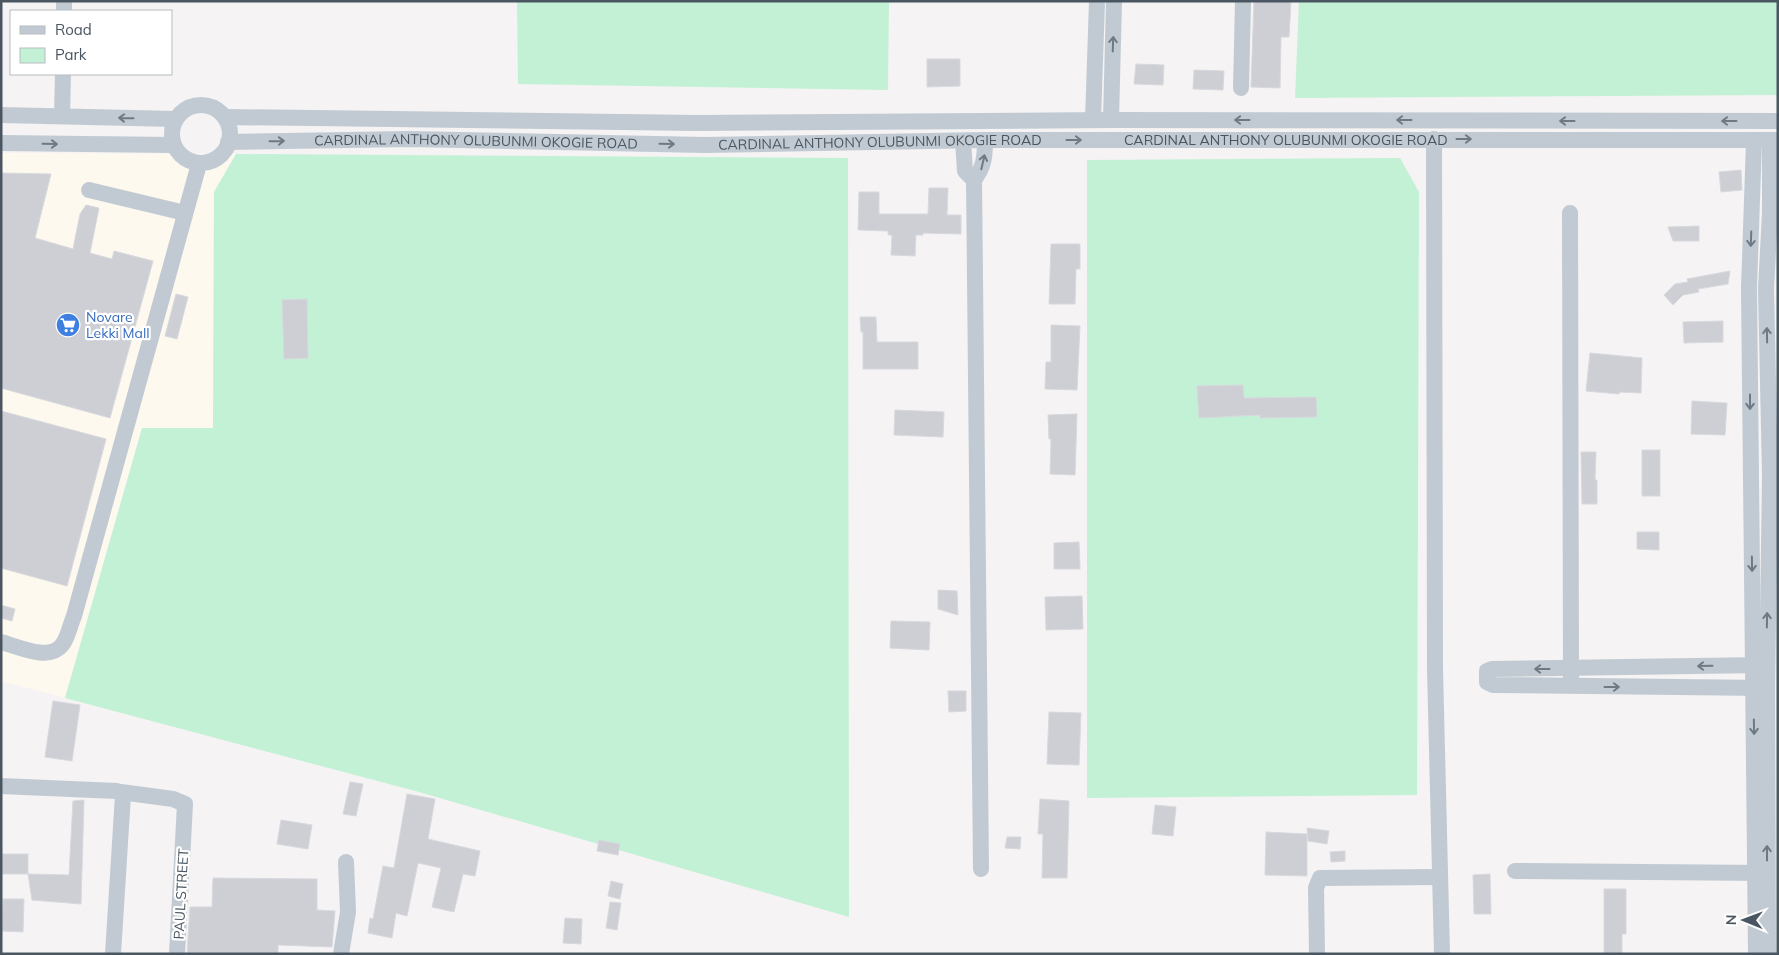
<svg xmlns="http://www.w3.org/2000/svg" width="1779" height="955" font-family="Mulish,sans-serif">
	<rect width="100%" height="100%" fill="#f5f3f3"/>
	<!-- commercial -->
	<polygon fill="#fdf9ef" points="1,153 236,154 214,192 213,428 142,428 65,698 1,681"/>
	<!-- green -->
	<g fill="#c3f1d5">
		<polygon points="517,1 889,1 888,90 518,84"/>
		<polygon points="1299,1 1778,1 1778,95 1295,98"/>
		<polygon points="236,154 848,158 849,917 419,792 65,698 142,428 213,428 214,192"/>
		<polygon points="1400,158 1419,192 1417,795 1087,798 1087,160"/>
	</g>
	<!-- building -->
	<g fill="#cdcfd5" stroke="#d7d9de">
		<polygon points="1254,1 1291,1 1289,37 1281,37 1280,88 1251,87"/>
		<polygon points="927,59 960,59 960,86 927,87"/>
		<polygon points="1136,64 1164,65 1163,85 1134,84"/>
		<polygon points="1194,70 1224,71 1223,90 1193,89"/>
		<polygon points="1741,170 1742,190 1721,192 1719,172"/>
		<polygon points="1,173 51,174 35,238 73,249 80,214 86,205 99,208 90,253 112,259 114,251 153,261 110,418 1,388"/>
		<polygon points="929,188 948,188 947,215 961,215 961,234 923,233 923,235 916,235 915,256 891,255 892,235 888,235 888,231 858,230 859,192 879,192 879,214 928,214"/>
		<polygon points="1699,226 1699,241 1673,241 1668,227"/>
		<polygon points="1051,244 1080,244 1080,269 1076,269 1075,304 1049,304"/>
		<polygon points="1730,271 1728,284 1698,289 1699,292 1683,295 1673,305 1664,295 1675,284 1688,282 1687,279"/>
		<polygon points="176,294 188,297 177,339 165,336"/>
		<polygon points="307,299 308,358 284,359 282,300"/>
		<polygon points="860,317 876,317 877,342 918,342 918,369 863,369 863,332 861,332"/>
		<polygon points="1723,321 1723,342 1684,343 1683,322"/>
		<polygon points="1051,325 1080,326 1077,390 1045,389 1046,362 1051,362"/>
		<polygon points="1590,353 1642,358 1641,393 1620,392 1619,394 1586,391"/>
		<polygon points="1243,385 1244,398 1316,397 1317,417 1260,418 1260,415 1199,418 1197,386"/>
		<polygon points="1692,401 1727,403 1725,435 1691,434"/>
		<polygon points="895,410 944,412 943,437 894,435"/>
		<polygon points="1,411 106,439 67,586 1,568"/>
		<polygon points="1077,414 1075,475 1050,474 1051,439 1049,439 1048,415"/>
		<rect x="1642" y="450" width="18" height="46"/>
		<polygon points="1581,452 1596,452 1595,480 1597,480 1597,504 1582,504"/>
		<polygon points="1637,532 1659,532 1659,550 1637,549"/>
		<polygon points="1079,542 1080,569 1054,569 1054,543"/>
		<polygon points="938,590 957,591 958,615 938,609"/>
		<polygon points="1082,596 1083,629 1046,630 1045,597"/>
		<polygon points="1,605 15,609 12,621 1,618"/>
		<polygon points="891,621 930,622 929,650 890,648"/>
		<polygon points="948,691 966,691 966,711 949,712"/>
		<polygon points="53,701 80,705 72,761 45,757"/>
		<polygon points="1049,712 1081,713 1079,765 1047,764"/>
		<polygon points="350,782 363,784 356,816 343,814"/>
		<polygon points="407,794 435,799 428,839 480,851 475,876 463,874 454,912 432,907 441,868 418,863 407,916 396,913 392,938 368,933 370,918 373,919 383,866 394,868"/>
		<polygon points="1040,799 1069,801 1067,878 1042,878 1043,834 1038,834"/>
		<polygon points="84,800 81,904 32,900 28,874 69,875 73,801"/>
		<polygon points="1155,805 1176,807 1173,836 1152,834"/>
		<polygon points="281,820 312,825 308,849 277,844"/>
		<polygon points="1307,828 1329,831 1327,844 1308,841"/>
		<polygon points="1266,832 1307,834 1307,876 1265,875"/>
		<polygon points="1007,837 1021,837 1020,849 1005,848"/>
		<polygon points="599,840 620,844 618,855 597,851"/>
		<polygon points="1345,851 1345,861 1331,862 1330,852"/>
		<rect x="1" y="854" width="27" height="20"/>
		<polygon points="1490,874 1491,914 1474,914 1473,875"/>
		<polygon points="213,878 317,879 317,910 335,911 332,947 278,945 278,954 187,954 190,907 212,907"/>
		<polygon points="611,881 623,884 620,899 608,896"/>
		<polygon points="1604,889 1626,889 1626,934 1622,934 1622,954 1604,954"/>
		<polygon points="3,899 24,899 23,932 2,931"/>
		<polygon points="610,902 621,903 617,930 606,928"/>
		<polygon points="565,918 582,919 581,944 563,943"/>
	</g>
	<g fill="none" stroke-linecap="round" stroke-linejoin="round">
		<!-- minor -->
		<g stroke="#c1cad2" stroke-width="16">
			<polyline points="64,11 64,1"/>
			<polyline points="1241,88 1243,1"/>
			<circle cx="201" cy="134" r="29"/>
			<polyline points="1,115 175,119"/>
			<polyline points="62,116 63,74"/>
			<polyline points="226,117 697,123 1111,120 1778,121"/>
			<polyline points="1093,120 1097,1"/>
			<polyline points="1111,120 1114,1"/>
			<polyline points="1434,139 1435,669 1442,954"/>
			<polyline points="963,141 965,171 974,180"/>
			<polyline points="1754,141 1749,288 1756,954"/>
			<path id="s1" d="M228,142L409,139L705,145L985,140H1778"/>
			<polyline points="1,143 173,145"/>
			<polyline points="89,190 185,213"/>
			<polyline points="1570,213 1571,680"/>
			<path d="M1,642C17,646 49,662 62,645C68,638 70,625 74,616L199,164"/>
			<polyline points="1762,665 1492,669 1487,671 1487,682 1493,685 1765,688"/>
			<polyline points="1,786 117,791 123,795 113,954"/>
			<polyline points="121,792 173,799 185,804 177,954"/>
			<path d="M981,869L974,180C984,167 985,157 985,140"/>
			<polyline points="1515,871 1766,873"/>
			<polyline points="341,954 348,912 346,862"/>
			<polyline points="1317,954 1316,888 1320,878 1440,877"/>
			<polyline points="1768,954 1767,688 1770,476 1766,289 1770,213 1770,140"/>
		</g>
	</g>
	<!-- one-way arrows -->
	<defs><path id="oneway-shaft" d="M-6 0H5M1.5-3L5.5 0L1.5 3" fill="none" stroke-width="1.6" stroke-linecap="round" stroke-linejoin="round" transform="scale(1.25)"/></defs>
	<g stroke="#6e7983">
		<use href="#oneway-shaft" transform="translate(1113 44) rotate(-88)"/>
		<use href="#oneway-shaft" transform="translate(126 118) rotate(-179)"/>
		<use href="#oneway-shaft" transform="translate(1242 120) rotate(-180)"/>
		<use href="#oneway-shaft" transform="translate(1404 120) rotate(-180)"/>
		<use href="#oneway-shaft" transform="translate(1567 121) rotate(-180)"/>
		<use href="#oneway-shaft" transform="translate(1729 121) rotate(180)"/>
		<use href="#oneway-shaft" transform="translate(1464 139)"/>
		<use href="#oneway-shaft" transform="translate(1074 140)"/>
		<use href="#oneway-shaft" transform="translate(277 141) rotate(-1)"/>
		<use href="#oneway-shaft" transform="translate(50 144) rotate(1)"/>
		<use href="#oneway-shaft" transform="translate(667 144) rotate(1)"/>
		<use href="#oneway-shaft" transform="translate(983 162) rotate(-77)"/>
		<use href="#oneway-shaft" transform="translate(1751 239) rotate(92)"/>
		<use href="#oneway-shaft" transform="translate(1767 335) rotate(-91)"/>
		<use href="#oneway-shaft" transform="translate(1750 402) rotate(90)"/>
		<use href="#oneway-shaft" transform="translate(1752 564) rotate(89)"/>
		<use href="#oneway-shaft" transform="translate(1767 620) rotate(-89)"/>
		<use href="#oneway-shaft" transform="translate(1705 666) rotate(179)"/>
		<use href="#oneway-shaft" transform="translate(1542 669) rotate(-180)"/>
		<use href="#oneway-shaft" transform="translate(1612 687)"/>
		<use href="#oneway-shaft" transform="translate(1754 727) rotate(89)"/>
		<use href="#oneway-shaft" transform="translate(1767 853) rotate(-90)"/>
	</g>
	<!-- icons -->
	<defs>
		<g id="supermarket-disc" transform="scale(1.25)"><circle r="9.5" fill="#3f7fe0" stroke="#fff"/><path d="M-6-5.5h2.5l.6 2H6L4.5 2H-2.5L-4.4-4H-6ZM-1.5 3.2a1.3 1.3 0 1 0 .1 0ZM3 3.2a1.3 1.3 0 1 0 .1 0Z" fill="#fff"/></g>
	</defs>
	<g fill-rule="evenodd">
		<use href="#supermarket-disc" x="68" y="325"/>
	</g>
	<g text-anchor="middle" stroke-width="4.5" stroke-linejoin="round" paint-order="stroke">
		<!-- street labels -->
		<g font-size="14" fill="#4a5661" stroke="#fff">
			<text dy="5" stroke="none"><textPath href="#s1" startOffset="1058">CARDINAL ANTHONY OLUBUNMI OKOGIE ROAD</textPath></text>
			<text dy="5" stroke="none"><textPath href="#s1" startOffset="248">CARDINAL ANTHONY OLUBUNMI OKOGIE ROAD</textPath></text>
			<text dy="5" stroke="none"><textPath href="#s1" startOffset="652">CARDINAL ANTHONY OLUBUNMI OKOGIE ROAD</textPath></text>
			<text transform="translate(181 894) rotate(-87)" y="5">PAUL STREET</text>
		</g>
		<!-- shop labels -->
		<g font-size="14" fill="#366cbe" stroke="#fff" text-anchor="start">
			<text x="86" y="322">Novare<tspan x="86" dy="16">Lekki Mall</tspan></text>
		</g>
	</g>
	<!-- border -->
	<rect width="1779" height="955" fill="none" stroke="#4a5661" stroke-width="5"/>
	<!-- legend -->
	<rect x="10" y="10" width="162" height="65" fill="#ffffff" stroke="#b7bbc0"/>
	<rect x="20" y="26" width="25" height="8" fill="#c1cad2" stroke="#b7bbc0"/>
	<text x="55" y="35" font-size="15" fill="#4a5661">Road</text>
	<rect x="20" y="48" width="25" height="15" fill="#c3f1d5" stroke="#b7bbc0"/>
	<text x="55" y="60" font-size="15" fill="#4a5661">Park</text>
	<!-- north arrow -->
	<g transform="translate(1744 920) rotate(271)" stroke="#ffffff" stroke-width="4" paint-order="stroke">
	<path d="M0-4L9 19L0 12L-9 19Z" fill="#4a5661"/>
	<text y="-8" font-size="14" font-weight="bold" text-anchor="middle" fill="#4a5661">N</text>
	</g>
</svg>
